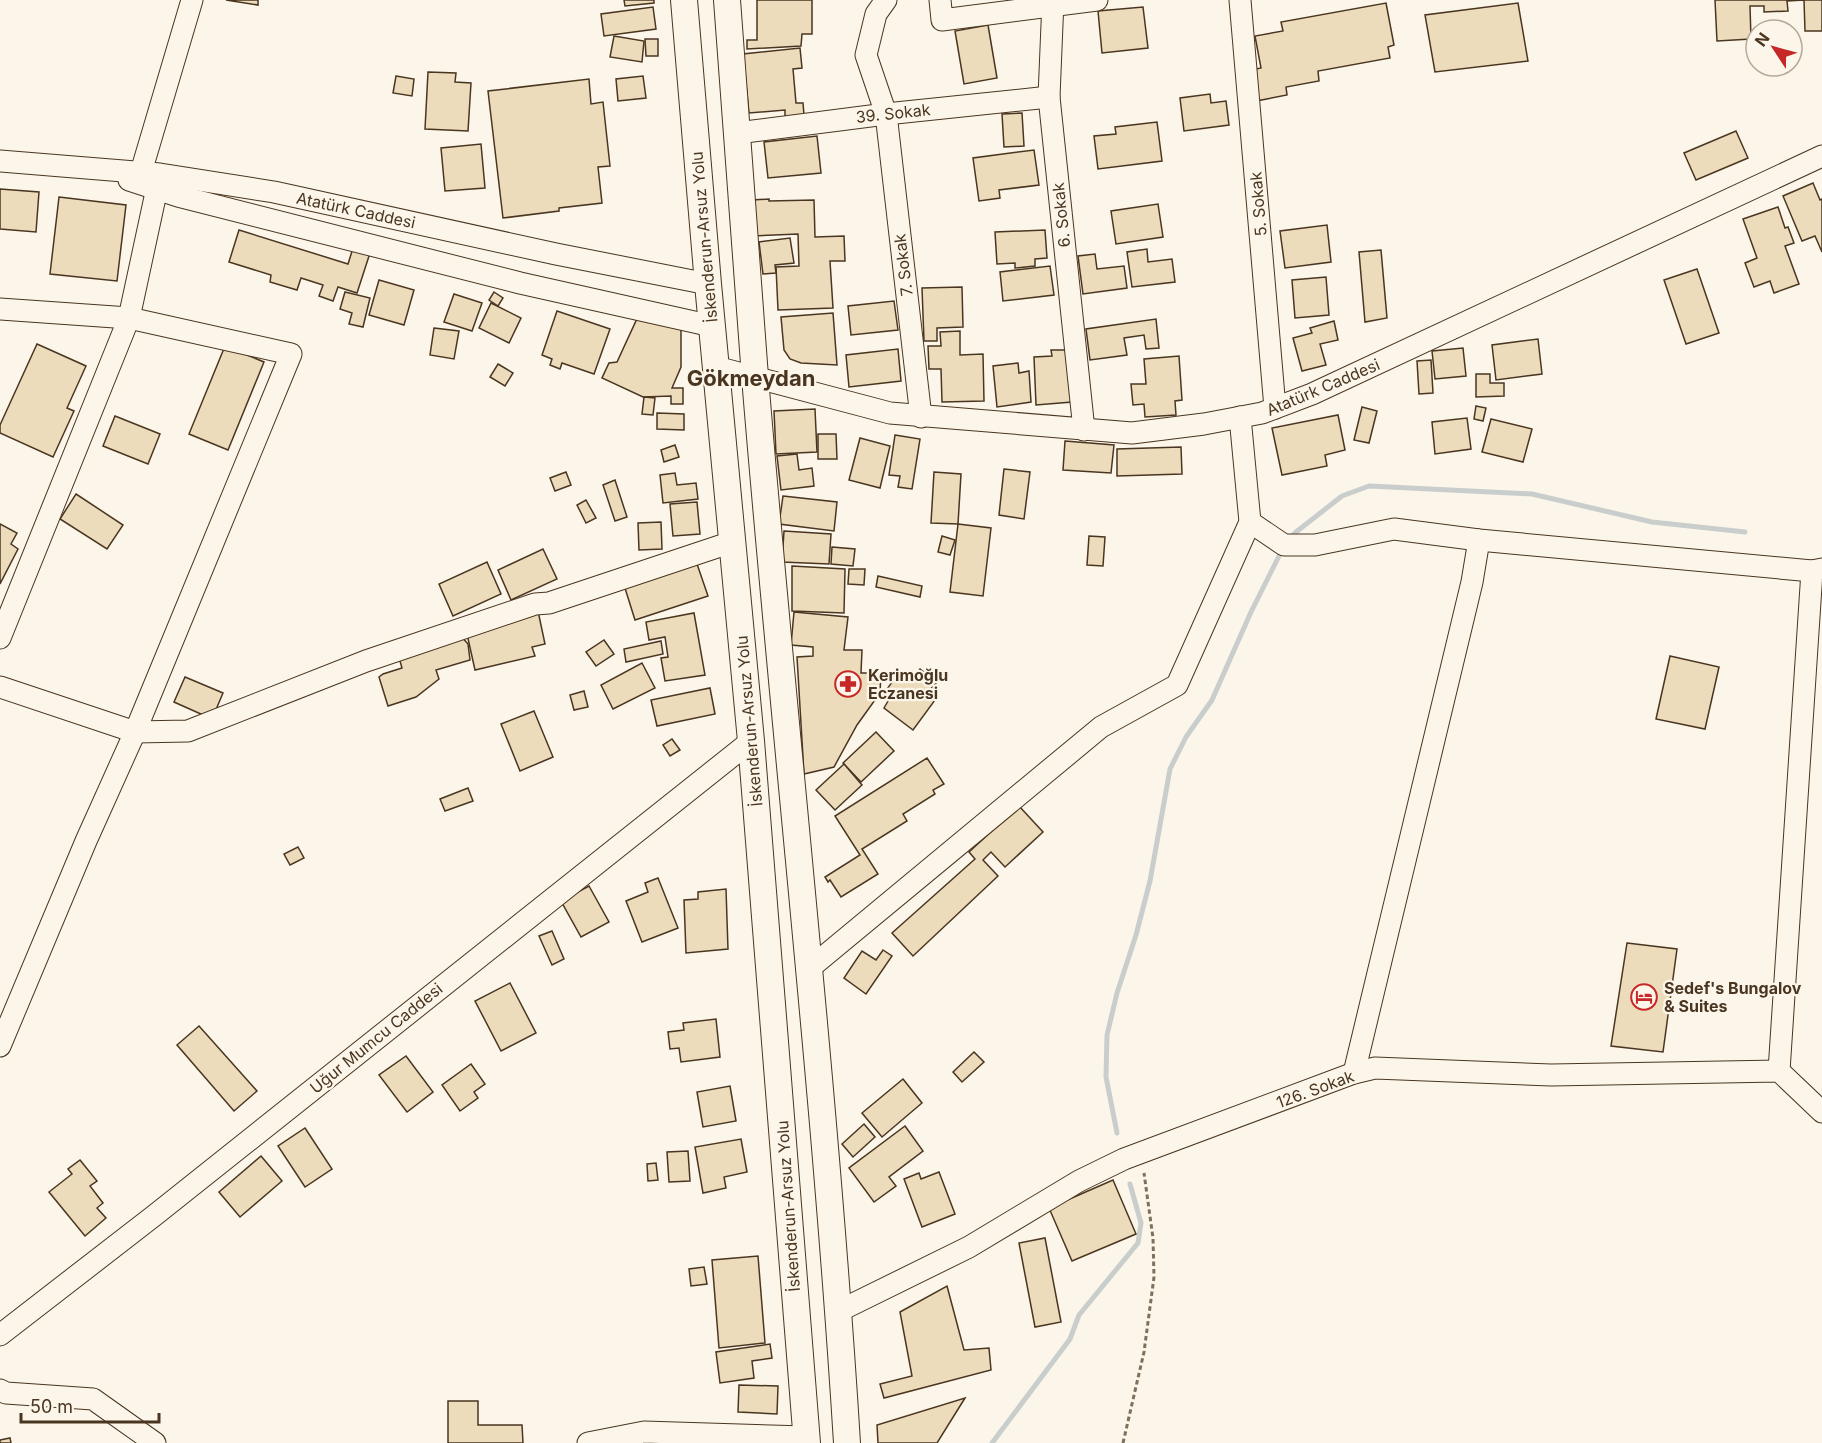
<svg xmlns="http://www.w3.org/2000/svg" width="1822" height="1443" font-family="Inter,sans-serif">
	<rect width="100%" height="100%" fill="#fbf6e9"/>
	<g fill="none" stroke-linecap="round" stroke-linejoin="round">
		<!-- stream -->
		<g stroke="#c9cecd" stroke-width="5">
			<polyline points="1289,540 1296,532 1342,496 1369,486 1532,494 1652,522 1745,532"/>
			<polyline points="1117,1133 1106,1077 1107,1035 1117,993 1136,935 1150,881 1170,769 1186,737 1212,700 1251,612 1282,550"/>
			<polyline points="992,1443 1070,1339 1079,1315 1138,1243 1141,1223 1130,1184"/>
		</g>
	</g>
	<!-- building -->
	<g fill="#ecdcbc" stroke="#4a3520" stroke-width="1.5">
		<polygon points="226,0 258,0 258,5"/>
		<polygon points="624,0 654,0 654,3 625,6"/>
		<polygon points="757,0 812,0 812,34 802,34 801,46 747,49 747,40 757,40"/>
		<polygon points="1715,0 1822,0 1822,31 1805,31 1804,0 1787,1 1788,11 1764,12 1764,6 1750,6 1751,39 1717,41"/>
		<polygon points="1386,3 1394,45 1388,47 1390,58 1318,71 1319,81 1286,87 1287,95 1256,101 1251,70 1261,68 1255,36 1283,31 1281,22"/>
		<polygon points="1518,3 1528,61 1435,72 1425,15"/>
		<polygon points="653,7 656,29 604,36 601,14"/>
		<polygon points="1143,7 1148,48 1102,53 1098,11"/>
		<polygon points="988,25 997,78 964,84 955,31"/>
		<polygon points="614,36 644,41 642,62 610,57"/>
		<polygon points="645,39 658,39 658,56 646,56"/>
		<polygon points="800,48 802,68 793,69 796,103 803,103 804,115 785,117 785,110 749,113 743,54"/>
		<polygon points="428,72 456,73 455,82 471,83 468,131 425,129"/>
		<polygon points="396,76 414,79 412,96 393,93"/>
		<polygon points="643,76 646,98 618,101 616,79"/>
		<polygon points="589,79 591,104 603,102 610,166 598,167 602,203 559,208 559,211 503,218 488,91"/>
		<polygon points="1210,94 1211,103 1226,101 1229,125 1184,131 1180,98"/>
		<polygon points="1022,113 1024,146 1004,147 1002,114"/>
		<polygon points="1157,122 1162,161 1098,169 1094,136 1116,134 1115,127"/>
		<polygon points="1736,131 1748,158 1696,180 1684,153"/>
		<polygon points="817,136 821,173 768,178 764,142"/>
		<polygon points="481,144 485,188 445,191 441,148"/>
		<polygon points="1034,150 1039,185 999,190 1000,198 979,201 973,158"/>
		<polygon points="1813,183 1820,200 1822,199 1822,252 1815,236 1802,241 1783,196"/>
		<polygon points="0,189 39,192 36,232 0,229"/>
		<polygon points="59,197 126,205 117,281 50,274"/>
		<polygon points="769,199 769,201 814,200 815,237 844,236 845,261 830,261 833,308 778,310 776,267 799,266 798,234 753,236 752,200"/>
		<polygon points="1158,204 1163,237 1116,244 1111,211"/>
		<polygon points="1778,207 1785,228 1788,227 1794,243 1785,246 1799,284 1774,293 1770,281 1754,287 1745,263 1757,258 1743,219"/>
		<polygon points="1327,225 1331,262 1285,268 1280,231"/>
		<polygon points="239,230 348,264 353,248 370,253 357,293 338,287 333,301 319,296 323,285 301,278 297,290 270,282 271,275 229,262"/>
		<polygon points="1045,230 1047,258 1035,259 1035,266 1015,268 1015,263 997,264 995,232"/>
		<polygon points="790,238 794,263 775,265 776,273 763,274 759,242"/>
		<polygon points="1147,249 1148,262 1172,259 1175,282 1132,287 1127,252"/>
		<polygon points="1381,250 1387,318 1365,322 1359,252"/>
		<polygon points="1095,254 1097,269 1124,266 1127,288 1083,294 1078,256"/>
		<polygon points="1050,266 1054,295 1003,301 1000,272"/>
		<polygon points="1697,269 1719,333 1686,344 1664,280"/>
		<polygon points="1326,277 1329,315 1295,318 1292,280"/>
		<polygon points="379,280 414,290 404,325 369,315"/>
		<polygon points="962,287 963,327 937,328 937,341 924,341 922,288"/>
		<polygon points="345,292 370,298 363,327 349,324 352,313 340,309"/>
		<polygon points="494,292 503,298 498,306 489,300"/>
		<polygon points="454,294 482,303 472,331 444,322"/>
		<polygon points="894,301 898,330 851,335 848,306"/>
		<polygon points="491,303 521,318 509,343 479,328"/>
		<polygon points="641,310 681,321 681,367 672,388 683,388 683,404 671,404 671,396 643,397 602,378 609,363 617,362"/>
		<polygon points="557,311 610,329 594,374 562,363 560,369 550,365 552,359 542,355"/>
		<polygon points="833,313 837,365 801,363 790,359 784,350 781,317"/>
		<polygon points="1156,319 1159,348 1146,349 1144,335 1124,338 1127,355 1090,360 1086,329"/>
		<polygon points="1334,321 1338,340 1320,344 1326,365 1302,371 1293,338 1312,333 1310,328"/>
		<polygon points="434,328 459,331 454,359 430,355"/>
		<polygon points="960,331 960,355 983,354 984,401 942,402 941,369 929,369 928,346 941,346 940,332"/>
		<polygon points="1538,339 1542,374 1496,380 1492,345"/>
		<polygon points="37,344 86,366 67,408 74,411 53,457 0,433 0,425"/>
		<polygon points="225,346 264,362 228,450 189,434"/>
		<polygon points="1463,348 1466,376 1435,379 1432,351"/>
		<polygon points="898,349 901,381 849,387 846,355"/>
		<polygon points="1051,350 1069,350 1072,402 1036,405 1034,357 1052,356"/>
		<polygon points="1179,356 1182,400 1175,401 1176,415 1145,417 1144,404 1133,405 1131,384 1146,384 1144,359"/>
		<polygon points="1431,360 1433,393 1419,394 1417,361"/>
		<polygon points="1018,363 1019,373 1029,371 1031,402 997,407 993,366"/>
		<polygon points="498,364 513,373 505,386 490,377"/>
		<polygon points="1476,374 1490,374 1490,383 1504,383 1504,396 1476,397"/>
		<polygon points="644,397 655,398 653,415 642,414"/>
		<polygon points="1476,406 1486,408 1483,421 1474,419"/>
		<polygon points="1362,407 1377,411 1369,443 1354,440"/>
		<polygon points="815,409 817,452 776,454 774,411"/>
		<polygon points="657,413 684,414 684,430 657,429"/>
		<polygon points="1338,415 1345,450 1325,455 1327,466 1282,475 1272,428"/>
		<polygon points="115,416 160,434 148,464 103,446"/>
		<polygon points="1467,418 1471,449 1435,454 1432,422"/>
		<polygon points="1491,419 1532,429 1523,462 1482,452"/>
		<polygon points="818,434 836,434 837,459 818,459"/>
		<polygon points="895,435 920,439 912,489 898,487 900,476 889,475"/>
		<polygon points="860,438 890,446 880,488 849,480"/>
		<polygon points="1065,441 1114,445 1111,473 1063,470"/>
		<polygon points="675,445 679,457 664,462 661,450"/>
		<polygon points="1181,447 1182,474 1117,476 1117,449"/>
		<polygon points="797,454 799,470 812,468 814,486 781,490 777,456"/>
		<polygon points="1004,469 1030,472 1024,519 999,515"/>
		<polygon points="566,472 571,485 555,491 550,478"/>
		<polygon points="934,472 961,474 958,524 931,523"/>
		<polygon points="675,473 677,485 696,483 698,499 663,503 660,475"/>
		<polygon points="615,480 627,517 615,521 603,485"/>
		<polygon points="76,494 123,525 107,549 60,519"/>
		<polygon points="783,496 837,502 834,531 779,524"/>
		<polygon points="586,500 596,518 586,523 577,505"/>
		<polygon points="697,502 700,534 673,536 670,504"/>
		<polygon points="661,522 662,549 639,550 638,523"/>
		<polygon points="0,524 17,533 11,544 18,549 0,584"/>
		<polygon points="958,524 991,528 983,596 950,592"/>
		<polygon points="784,531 831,534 829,564 782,562"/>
		<polygon points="942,536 955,540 950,555 938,552"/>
		<polygon points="1089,536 1105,537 1103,566 1087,565"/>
		<polygon points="832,547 855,549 853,566 831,564"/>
		<polygon points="543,549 557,579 511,600 498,570"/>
		<polygon points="696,561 708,596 635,620 624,585"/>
		<polygon points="487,562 501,594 453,616 439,584"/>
		<polygon points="792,566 845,569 844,613 792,611"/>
		<polygon points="849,569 865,569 864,585 848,584"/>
		<polygon points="878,576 922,586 920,597 876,587"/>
		<polygon points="538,611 545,644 532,647 535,656 475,670 467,634"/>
		<polygon points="794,612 848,617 844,650 862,650 861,673 881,673 880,693 857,725 834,767 804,774 797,657 813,656 813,647 791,645"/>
		<polygon points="694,613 705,675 665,681 661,658 668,657 665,637 649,640 646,622"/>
		<polygon points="460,635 468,644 470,660 436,670 439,679 416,697 388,706 379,677 383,674 402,668 398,654"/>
		<polygon points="604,640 614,654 596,666 586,652"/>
		<polygon points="661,641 663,654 626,662 624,649"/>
		<polygon points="1670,656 1719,667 1705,729 1656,719"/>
		<polygon points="642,663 655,688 613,709 601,685"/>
		<polygon points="920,669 937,682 930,690 938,696 913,730 884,708 888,701 882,696 900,671 912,680"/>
		<polygon points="185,677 223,693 212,719 174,702"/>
		<polygon points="710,688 715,714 657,726 651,700"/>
		<polygon points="584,691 588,707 574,710 570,695"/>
		<polygon points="534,711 553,757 520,771 501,724"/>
		<polygon points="876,732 894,751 861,782 843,763"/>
		<polygon points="672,739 680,750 670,756 663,745"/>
		<polygon points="927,758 944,784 933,790 935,794 903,814 907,821 862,849 878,874 841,897 830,880 828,882 825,877 860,855 835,816"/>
		<polygon points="844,764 862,785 835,810 816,790"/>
		<polygon points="468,788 473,801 445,811 440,799"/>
		<polygon points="1019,806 1043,832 1005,867 991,852 983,860 998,876 913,956 892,933 975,859 969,852"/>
		<polygon points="298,847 304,858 290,865 284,854"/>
		<polygon points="658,878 678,928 642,942 626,901 648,892 645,883"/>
		<polygon points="589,886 609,922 581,937 561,901"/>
		<polygon points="726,889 728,949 686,953 684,900 698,899 698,892"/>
		<polygon points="552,931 564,959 552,965 539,936"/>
		<polygon points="1627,943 1677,949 1663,1052 1611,1046"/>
		<polygon points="883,950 892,956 866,994 844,978 862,951 876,960"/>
		<polygon points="510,983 536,1033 501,1051 475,1001"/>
		<polygon points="716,1019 720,1057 681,1062 679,1048 670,1049 668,1032 684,1030 683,1023"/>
		<polygon points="199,1026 257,1091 234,1111 177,1045"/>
		<polygon points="974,1052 984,1062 962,1082 953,1072"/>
		<polygon points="406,1056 433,1092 407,1112 379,1075"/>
		<polygon points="471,1064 485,1084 474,1092 478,1098 460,1111 442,1085"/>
		<polygon points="903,1079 922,1103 882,1137 862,1113"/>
		<polygon points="730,1086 736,1121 703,1127 697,1092"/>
		<polygon points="864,1124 875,1137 853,1157 842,1144"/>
		<polygon points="905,1126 923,1151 889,1177 896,1186 874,1202 849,1168"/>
		<polygon points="305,1128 332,1169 305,1187 278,1146"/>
		<polygon points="741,1139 747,1172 724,1177 726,1188 703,1193 695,1147"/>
		<polygon points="688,1151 690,1181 669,1182 667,1152"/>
		<polygon points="261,1156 282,1181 240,1217 219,1192"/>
		<polygon points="80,1160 97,1181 90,1186 103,1203 97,1208 106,1218 85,1236 49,1192 72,1174 68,1169"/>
		<polygon points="656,1163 658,1180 648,1181 647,1164"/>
		<polygon points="939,1172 955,1214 922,1227 904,1179 919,1173 921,1179"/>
		<polygon points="1113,1180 1136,1234 1072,1261 1049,1208"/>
		<polygon points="1045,1238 1061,1322 1035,1327 1019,1243"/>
		<polygon points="758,1256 765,1343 719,1348 712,1260"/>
		<polygon points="704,1267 707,1284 691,1286 689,1269"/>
		<polygon points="947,1286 964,1350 989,1348 991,1370 884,1398 880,1384 912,1376 900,1312"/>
		<polygon points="770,1344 772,1358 752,1361 754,1378 720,1383 716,1352"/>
		<polygon points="739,1385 778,1386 777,1414 738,1412"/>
		<polygon points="965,1398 937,1443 878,1443 877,1425"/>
		<polygon points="448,1401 478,1401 478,1425 522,1425 523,1443 448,1443"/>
		<polygon points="10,1438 11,1443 0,1443 0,1440"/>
	</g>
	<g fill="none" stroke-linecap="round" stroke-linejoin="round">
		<!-- minor casing -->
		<g stroke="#4a3520" stroke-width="23">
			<g id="minor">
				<polyline points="886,0 876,14 866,55 886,114 921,417"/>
				<polyline points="940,0 942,20 1097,0"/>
				<polyline points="1053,0 1049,97 1084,430"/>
				<polyline points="1240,0 1275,408"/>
				<polyline points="737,133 886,114 1049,97"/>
				<polyline points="0,161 160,174 274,192 556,254 708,284"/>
				<polyline points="141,172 192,0"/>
				<polyline points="129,180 178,196 520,283 712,326"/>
				<polyline points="0,309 129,318 291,354 135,732 86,841 0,1046"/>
				<polyline points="716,367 890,413 1132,433 1204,424 1262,413 1312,394 1822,156"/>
				<polyline points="1250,522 1284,545 1315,545 1394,529 1479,540 1812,571"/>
				<polyline points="0,638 129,318 157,188"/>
				<polyline points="0,687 135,732 188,731 366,661 535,604 549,603 732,542"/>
				<polyline points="810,968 1101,727 1177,685 1250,522 1240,417"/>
				<polyline points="1779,1071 1812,571 1822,569"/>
				<polyline points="1354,1073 1472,582 1479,540"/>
				<polyline points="839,1311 969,1247 1079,1181 1124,1159 1354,1073 1375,1068 1551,1075 1779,1071 1822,1112"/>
				<polyline points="0,1335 155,1215 751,741"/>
				<polyline points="0,1390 6,1393 93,1399 155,1443"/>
				<polyline points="588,1443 644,1432 806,1437"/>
			</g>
		</g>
		<!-- major casing -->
		<g stroke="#4a3520" stroke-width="28">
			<g id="major">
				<polyline points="684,0 708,284 751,741 807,1443"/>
				<path d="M727,0C737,126 745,252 755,377C784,733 825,1087 847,1443"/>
			</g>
		</g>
		<!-- path -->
		<polyline stroke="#7f6f5c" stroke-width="3" stroke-dasharray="4.5 3" stroke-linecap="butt" points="1123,1443 1144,1352 1154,1277 1153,1238 1144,1173"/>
		<!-- minor -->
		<use href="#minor" stroke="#fbf6e9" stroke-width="21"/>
		<!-- major -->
		<use href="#major" stroke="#fbf6e9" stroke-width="26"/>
	</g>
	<!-- icons -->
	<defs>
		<g id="pharmacy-ring" transform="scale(1.35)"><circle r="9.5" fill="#fbf6e9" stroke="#c62828" stroke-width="1.5"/><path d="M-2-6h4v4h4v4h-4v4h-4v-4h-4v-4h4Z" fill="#c62828"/></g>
		<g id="hotel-ring" transform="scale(1.35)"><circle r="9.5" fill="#fbf6e9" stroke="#c62828" stroke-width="1.5"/><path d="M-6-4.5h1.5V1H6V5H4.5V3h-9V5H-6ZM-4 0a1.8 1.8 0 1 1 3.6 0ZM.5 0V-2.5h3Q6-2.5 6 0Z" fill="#c62828"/></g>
	</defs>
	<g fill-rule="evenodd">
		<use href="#pharmacy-ring" x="848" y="684"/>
		<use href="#hotel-ring" x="1644" y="997"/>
	</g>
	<g text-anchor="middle" stroke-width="4.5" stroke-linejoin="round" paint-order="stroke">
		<!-- street labels -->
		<g font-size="16" fill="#4a3520" stroke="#fbf6e9">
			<text transform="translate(893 113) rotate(-6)" y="6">39. Sokak</text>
			<text transform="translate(1258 204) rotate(-95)" y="6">5. Sokak</text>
			<text transform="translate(356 210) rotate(12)" y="6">Atatürk Caddesi</text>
			<text transform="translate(1061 215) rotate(-96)" y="6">6. Sokak</text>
			<text transform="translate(704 237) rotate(-95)" y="6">İskenderun-Arsuz Yolu</text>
			<text transform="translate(903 265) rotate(-97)" y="6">7. Sokak</text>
			<text transform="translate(1323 387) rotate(-23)" y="6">Atatürk Caddesi</text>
			<text transform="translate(749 721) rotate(-95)" y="6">İskenderun-Arsuz Yolu</text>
			<text transform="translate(376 1038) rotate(-39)" y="6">Uğur Mumcu Caddesi</text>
			<text transform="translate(1315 1089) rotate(-20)" y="6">126. Sokak</text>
			<text transform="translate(788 1206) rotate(-94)" y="6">İskenderun-Arsuz Yolu</text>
		</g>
		<!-- poi labels -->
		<g font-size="16" font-weight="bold" fill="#4a3520" stroke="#fbf6e9" text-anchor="start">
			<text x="868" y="681">Kerimoğlu<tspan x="868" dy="18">Eczanesi</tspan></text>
			<text x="1664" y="994">Sedef's Bungalov<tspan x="1664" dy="18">&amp; Suites</tspan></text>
		</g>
		<!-- district labels -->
		<g font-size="22" font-weight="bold" fill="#4a3520" stroke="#fbf6e9">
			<text x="751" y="386">Gökmeydan</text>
		</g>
	</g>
	<!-- north arrow -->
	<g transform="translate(1774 48) rotate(306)"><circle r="28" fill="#fbf6e9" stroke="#b4a999" stroke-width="1.5"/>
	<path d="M0-4.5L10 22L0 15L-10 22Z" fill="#c62828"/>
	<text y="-9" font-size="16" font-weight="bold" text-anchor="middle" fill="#4a3520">N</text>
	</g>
	<!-- scale -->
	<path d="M21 1413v9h138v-9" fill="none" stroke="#4a3520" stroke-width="3"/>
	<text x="30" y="1413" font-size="18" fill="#4a3520" stroke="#fbf6e9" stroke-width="4.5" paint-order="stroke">50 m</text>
</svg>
